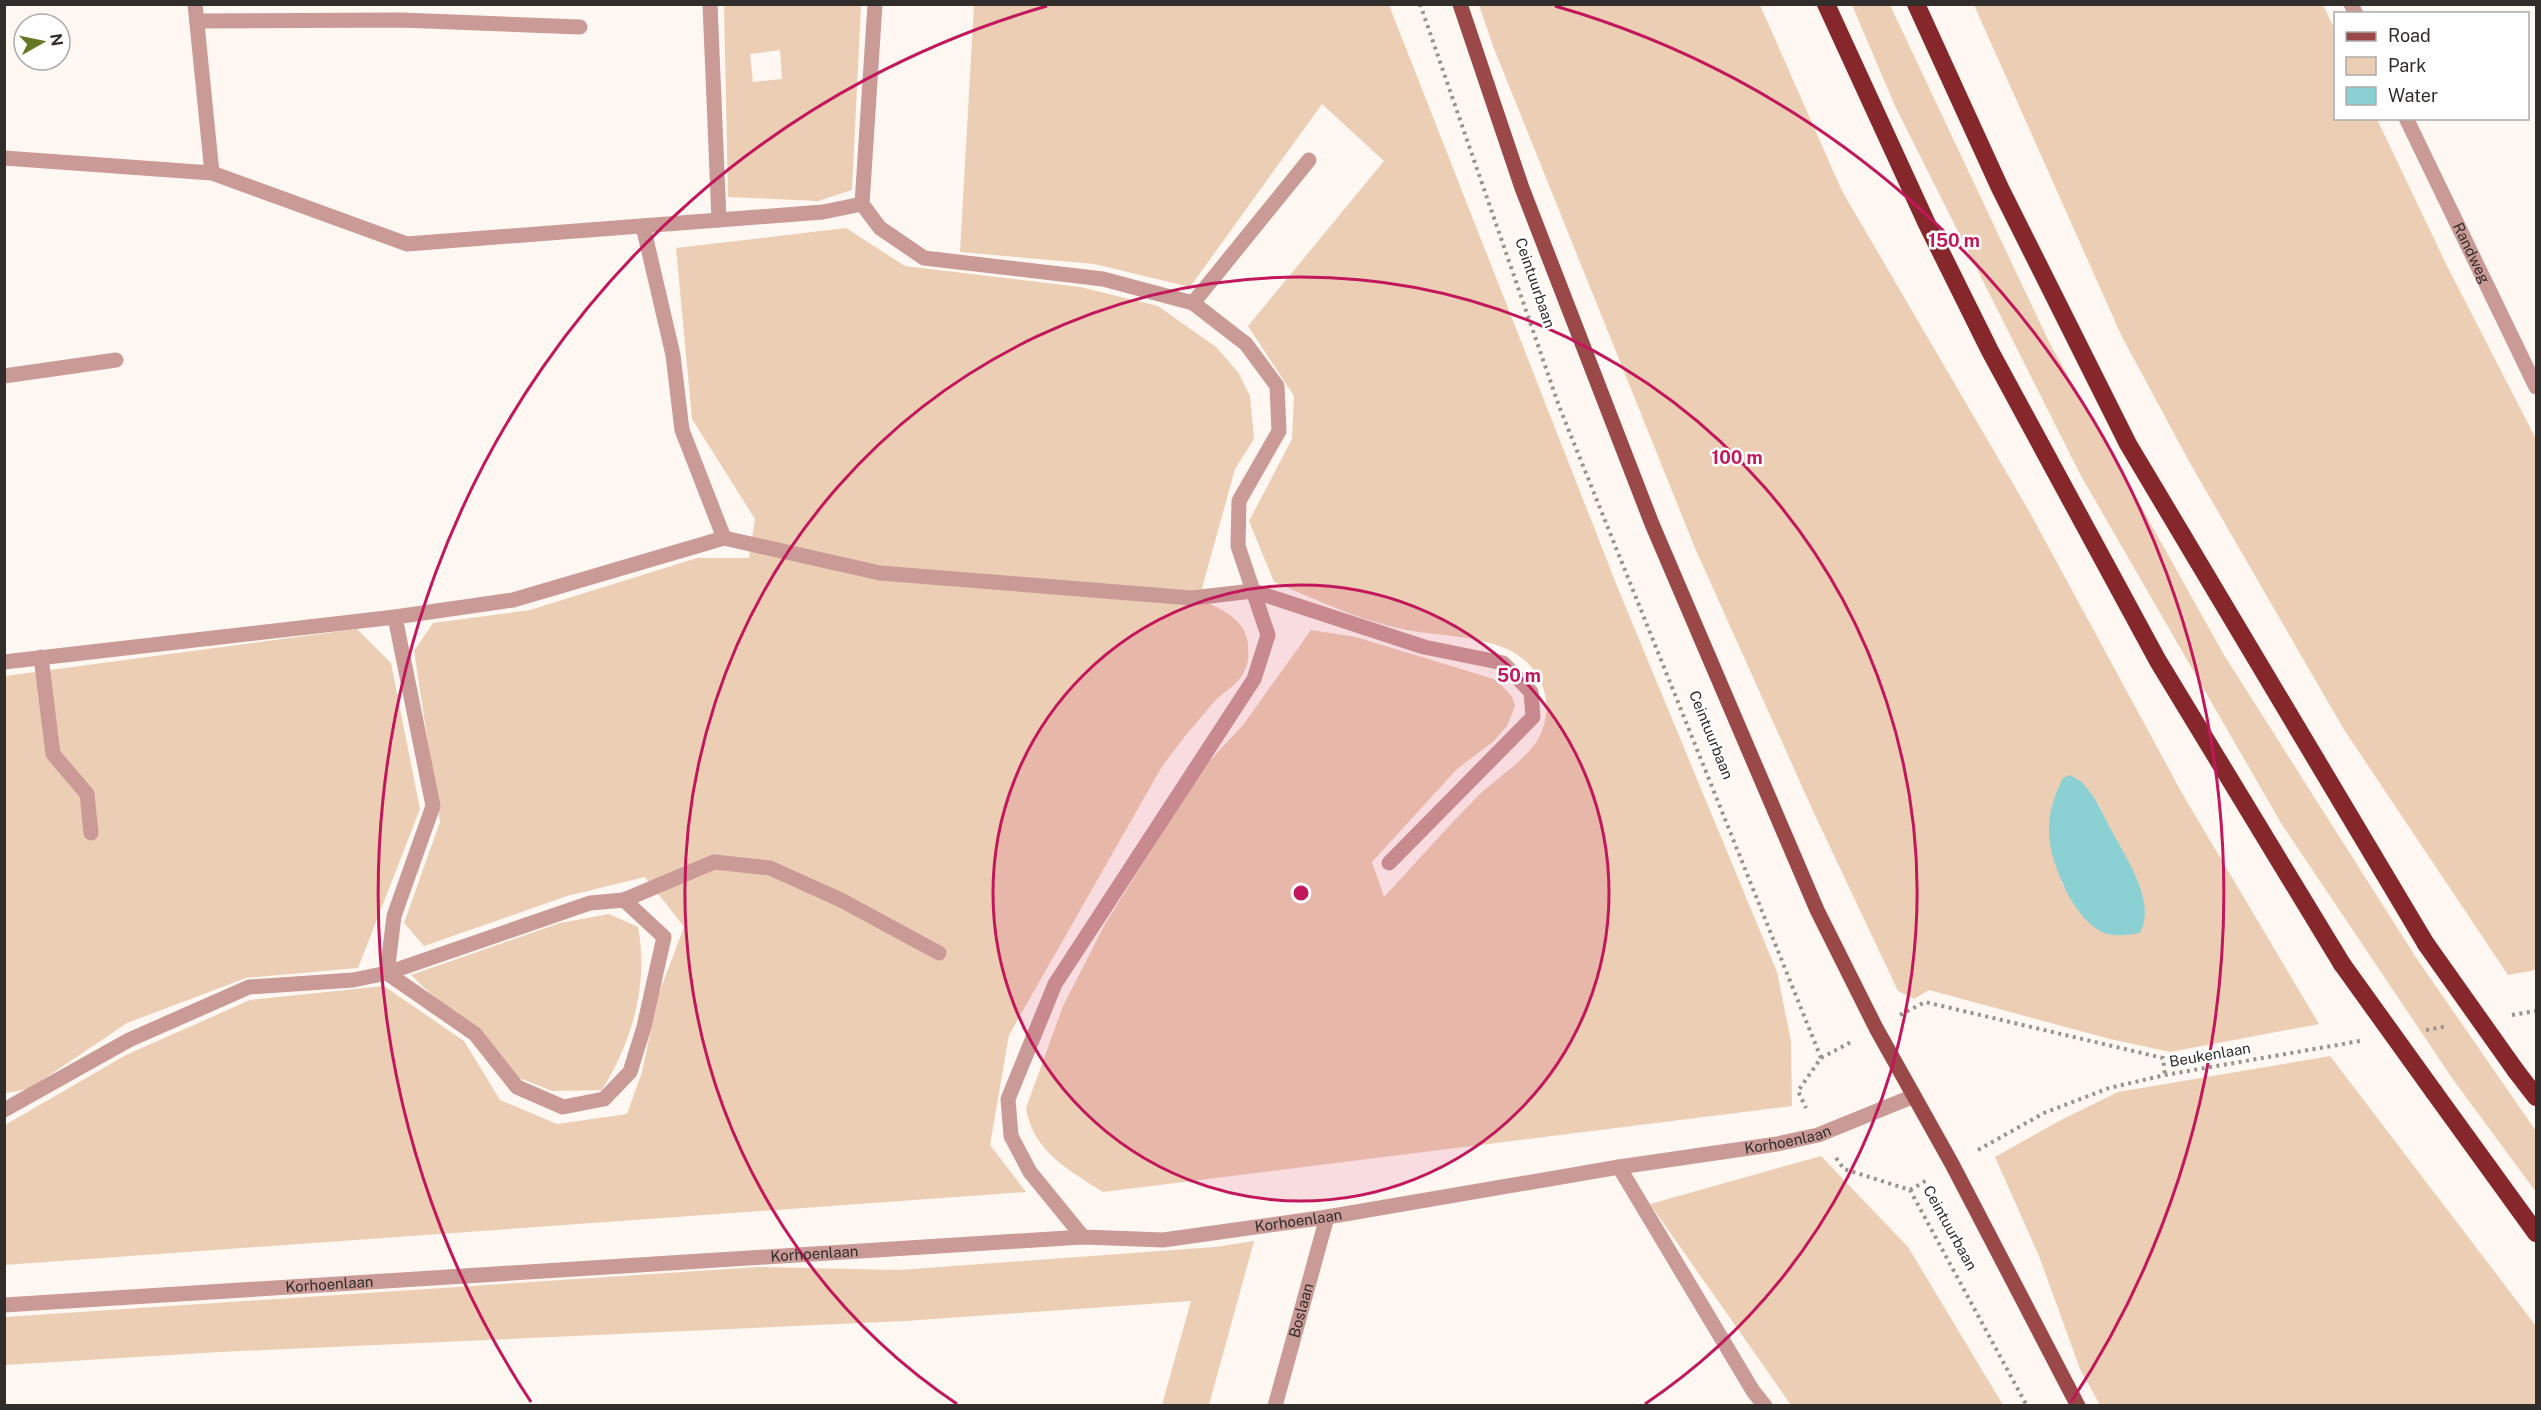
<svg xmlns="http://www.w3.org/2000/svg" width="2541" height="1410" font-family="'Public Sans',sans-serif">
	<rect width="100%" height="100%" fill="#fff8f2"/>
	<!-- green -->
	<g fill="#ecceb5" fill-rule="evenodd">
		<path d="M724,5H861L852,190L818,201L728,197ZM780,50L782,79L753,82L750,54Z"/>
		<path d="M974,5H1389L1619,591L1777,972L1791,1041L1792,1106L1103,1192C1069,1170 1033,1152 1026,1108L1063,1006L1105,924L1203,768L1243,725L1311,630L1356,637L1497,680L1512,697L1515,706L1507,726L1494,741L1457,769L1372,862L1384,897C1415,864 1445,829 1477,797C1495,779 1518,766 1534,745C1545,731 1549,710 1545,694C1530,631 1451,640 1402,629C1358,620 1315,599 1274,582L1249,521L1292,439L1294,396L1248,326L1384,161L1322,104L1190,287L1094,264L960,252Z"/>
		<path d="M1479,5H1760L1842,191L2029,511L2183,795L2319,1024L2170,1052L2110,1039L1929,990L1914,999L1898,991L1813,811L1695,548L1493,46ZM2098,803L2109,827L2080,912L2061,882Z"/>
		<polygon points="1852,5 1890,5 2049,342 2224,655 2417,959 2536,1131 2536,1192 2452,1078 2281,823 2080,474 1895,106"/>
		<polygon points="1974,5 2323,5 2335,30 2336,118 2377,119 2447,266 2536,439 2536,970 2508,975 2343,728 2190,463 2122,337"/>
		<path d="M846,228L905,266L1080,287L1158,306L1216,347L1238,372L1250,396L1254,439L1235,469L1199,599C1221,609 1247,619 1248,646C1249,658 1248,667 1241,677C1234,687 1222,693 1214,702C1195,724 1176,746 1160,770L1009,1035L990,1145L1026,1192L5,1265V1125L126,1055L250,1000L384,986L464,1041L500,1100L557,1124L627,1114L642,1072L659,993L684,927L645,877L567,896L424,946L404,923L440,822L414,651L433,623L530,610L697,558H749L755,519L692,419L676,248Z"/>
		<polygon points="357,629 391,663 420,809 358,968 246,978 127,1023 29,1089 5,1093 5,676"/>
		<path d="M609,914L638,927C649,984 632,1041 602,1090L552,1091L517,1077L411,975L560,923Z"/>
		<polygon points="2330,1056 2536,1326 2536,1405 2100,1405 2080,1369 2039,1256 1995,1157 2059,1121 2118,1092"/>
		<polygon points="1821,1156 1908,1247 2003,1405 1791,1405 1650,1204"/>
		<polygon points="1254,1241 1209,1405 1162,1405 1191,1301 905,1321 220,1352 5,1365 5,1317 758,1267 899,1270 1215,1247"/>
	</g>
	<!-- water -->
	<path fill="#8bd0d2" d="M2070,775C2075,778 2082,781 2085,786C2096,798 2102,812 2109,826C2123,853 2158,902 2140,933C2129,935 2115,937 2104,933C2074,920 2051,865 2049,835C2048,814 2054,796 2063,778Z"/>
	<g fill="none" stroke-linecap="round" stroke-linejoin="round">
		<!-- path -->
		<g stroke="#98938e" stroke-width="4" stroke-dasharray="3 4.5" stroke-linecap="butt">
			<polyline points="1420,4 1559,406 1821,1058 1798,1091 1806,1108"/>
			<polyline points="1900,1015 1925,1002 2163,1058 2165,1075"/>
			<polyline points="2512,1015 2536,1011"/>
			<polyline points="2426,1030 2448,1026"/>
			<polyline points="1821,1058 1851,1042"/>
			<polyline points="1978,1150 2044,1113 2109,1088 2165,1075 2360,1041"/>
			<polyline points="1836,1158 1844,1169 1910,1190 2027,1406"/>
			<polyline points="1910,1190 1927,1180"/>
		</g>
		<!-- service -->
		<g stroke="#ca9a97" stroke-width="15">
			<polyline points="195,4 212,173"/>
			<polyline points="710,4 719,220"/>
			<polyline points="875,4 862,204 880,228 924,258 1103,279 1193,303"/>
			<polyline points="197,21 401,20 580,27"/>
			<polyline points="4,158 212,173 407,244 823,212 862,204"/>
			<polyline points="643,226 673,355 682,430 724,538"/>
			<polyline points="4,376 116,360"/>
			<polyline points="41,657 53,754 87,794 91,833"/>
			<polyline points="4,662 395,617 513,600 724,538 880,573 1192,598 1253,591 1424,647 1503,663 1531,692 1533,717 1389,863"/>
			<polygon points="624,900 664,937 644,1027 630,1072 604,1099 563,1107 517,1087 475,1034 387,973 590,903"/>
			<polyline points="624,900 714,862 770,868 841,900 939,953"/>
			<polyline points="4,1110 129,1040 249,987 353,980 387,973 394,916 433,806 395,617"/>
			<polyline points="1619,1167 1753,1391 1765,1406"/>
			<polyline points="1083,1237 1030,1172 1011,1136 1008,1099 1055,984 1254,679 1268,635 1238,546 1239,501 1279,431 1277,386 1246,344 1193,303 1309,160"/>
		</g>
		<!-- minor -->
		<g stroke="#ca9a97" stroke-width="15">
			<polyline points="2351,4 2356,14"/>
			<path id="s1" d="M2406,118L2536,387"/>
			<path id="s2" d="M4,1305L1083,1237L1163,1240L1327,1217L1619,1167L1777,1144L1818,1135L1914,1096"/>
			<path id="s3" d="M1275,1406L1327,1217"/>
		</g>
		<!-- primary -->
		<polyline stroke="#9a4848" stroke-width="15" points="1460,4 1522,188 1652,524 1817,910 1876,1028 1952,1164 2078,1406"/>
		<!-- motorway -->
		<g stroke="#86272c" stroke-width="18">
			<polyline points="1826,4 1927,224 1990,351 2158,661 2342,964"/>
			<polyline points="1916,4 2000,188 2128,444 2426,944"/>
			<polyline points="2516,1071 2536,1097"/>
			<polyline points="2434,1092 2536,1233"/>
		</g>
		<!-- motorway-bridge -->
		<g stroke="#86272c" stroke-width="18">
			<polyline points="2426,944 2516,1071"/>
			<polyline points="2342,964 2434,1092"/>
		</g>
	</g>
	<!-- distance rings -->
	<circle cx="1301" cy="893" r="308" fill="#c2185b" fill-opacity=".12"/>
	<g fill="none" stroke="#c2185b" stroke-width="3">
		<circle cx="1301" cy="893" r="308"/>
		<path d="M957 1404A616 616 0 1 1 1645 1404"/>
		<path d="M531 1402A923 923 0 0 1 1047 6M1555 6A923 923 0 0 1 2071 1402"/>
	</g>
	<g text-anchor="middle" stroke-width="5" stroke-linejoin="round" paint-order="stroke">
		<!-- street labels -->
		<g font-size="15" fill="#302d2a" stroke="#fff">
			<text dy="5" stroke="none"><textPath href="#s1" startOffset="150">Randweg</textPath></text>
			<text transform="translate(1535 283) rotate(71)" y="5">Ceintuurbaan</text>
			<text transform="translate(1711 735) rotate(68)" y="5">Ceintuurbaan</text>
			<text transform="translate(2210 1055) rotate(-10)" y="5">Beukenlaan</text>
			<text dy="5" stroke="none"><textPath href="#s2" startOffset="1794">Korhoenlaan</textPath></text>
			<text dy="5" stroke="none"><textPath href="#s2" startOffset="1298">Korhoenlaan</textPath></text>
			<text transform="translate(1950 1228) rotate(61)" y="5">Ceintuurbaan</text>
			<text dy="5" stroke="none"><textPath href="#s2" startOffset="812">Korhoenlaan</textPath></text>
			<text dy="5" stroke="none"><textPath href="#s2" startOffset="326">Korhoenlaan</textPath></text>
			<text dy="5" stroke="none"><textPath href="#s3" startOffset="99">Boslaan</textPath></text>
		</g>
	</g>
	<circle cx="1301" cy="893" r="9" fill="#c2185b" stroke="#fff" stroke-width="3"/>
	<g font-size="18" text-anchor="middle" font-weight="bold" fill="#c2185b" stroke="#fff" stroke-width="5" stroke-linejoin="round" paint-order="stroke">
		<text x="1954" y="247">150 m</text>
		<text x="1737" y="464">100 m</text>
		<text x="1519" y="682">50 m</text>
	</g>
	<!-- border -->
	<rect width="2541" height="1410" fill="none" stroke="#302d2a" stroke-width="12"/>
	<!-- legend -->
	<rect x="2334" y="12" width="195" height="108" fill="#ffffff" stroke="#acabaa" stroke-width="1.5"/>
	<rect x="2346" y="32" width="30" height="9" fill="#9a4848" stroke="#acabaa" stroke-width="1.5"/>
	<text x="2388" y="42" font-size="18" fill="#302d2a">Road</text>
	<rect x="2346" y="57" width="30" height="18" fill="#ecceb5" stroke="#acabaa" stroke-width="1.5"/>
	<text x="2388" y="72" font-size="18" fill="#302d2a">Park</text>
	<rect x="2346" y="87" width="30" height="18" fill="#8bd0d2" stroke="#acabaa" stroke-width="1.5"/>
	<text x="2388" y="102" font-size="18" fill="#302d2a">Water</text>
	<!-- north arrow -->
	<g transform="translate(42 42) rotate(81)"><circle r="28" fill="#ffffff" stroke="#acabaa" stroke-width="1.5"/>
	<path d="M0-4.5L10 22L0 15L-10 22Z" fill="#657625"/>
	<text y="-9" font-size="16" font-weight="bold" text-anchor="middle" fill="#302d2a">N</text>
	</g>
</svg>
